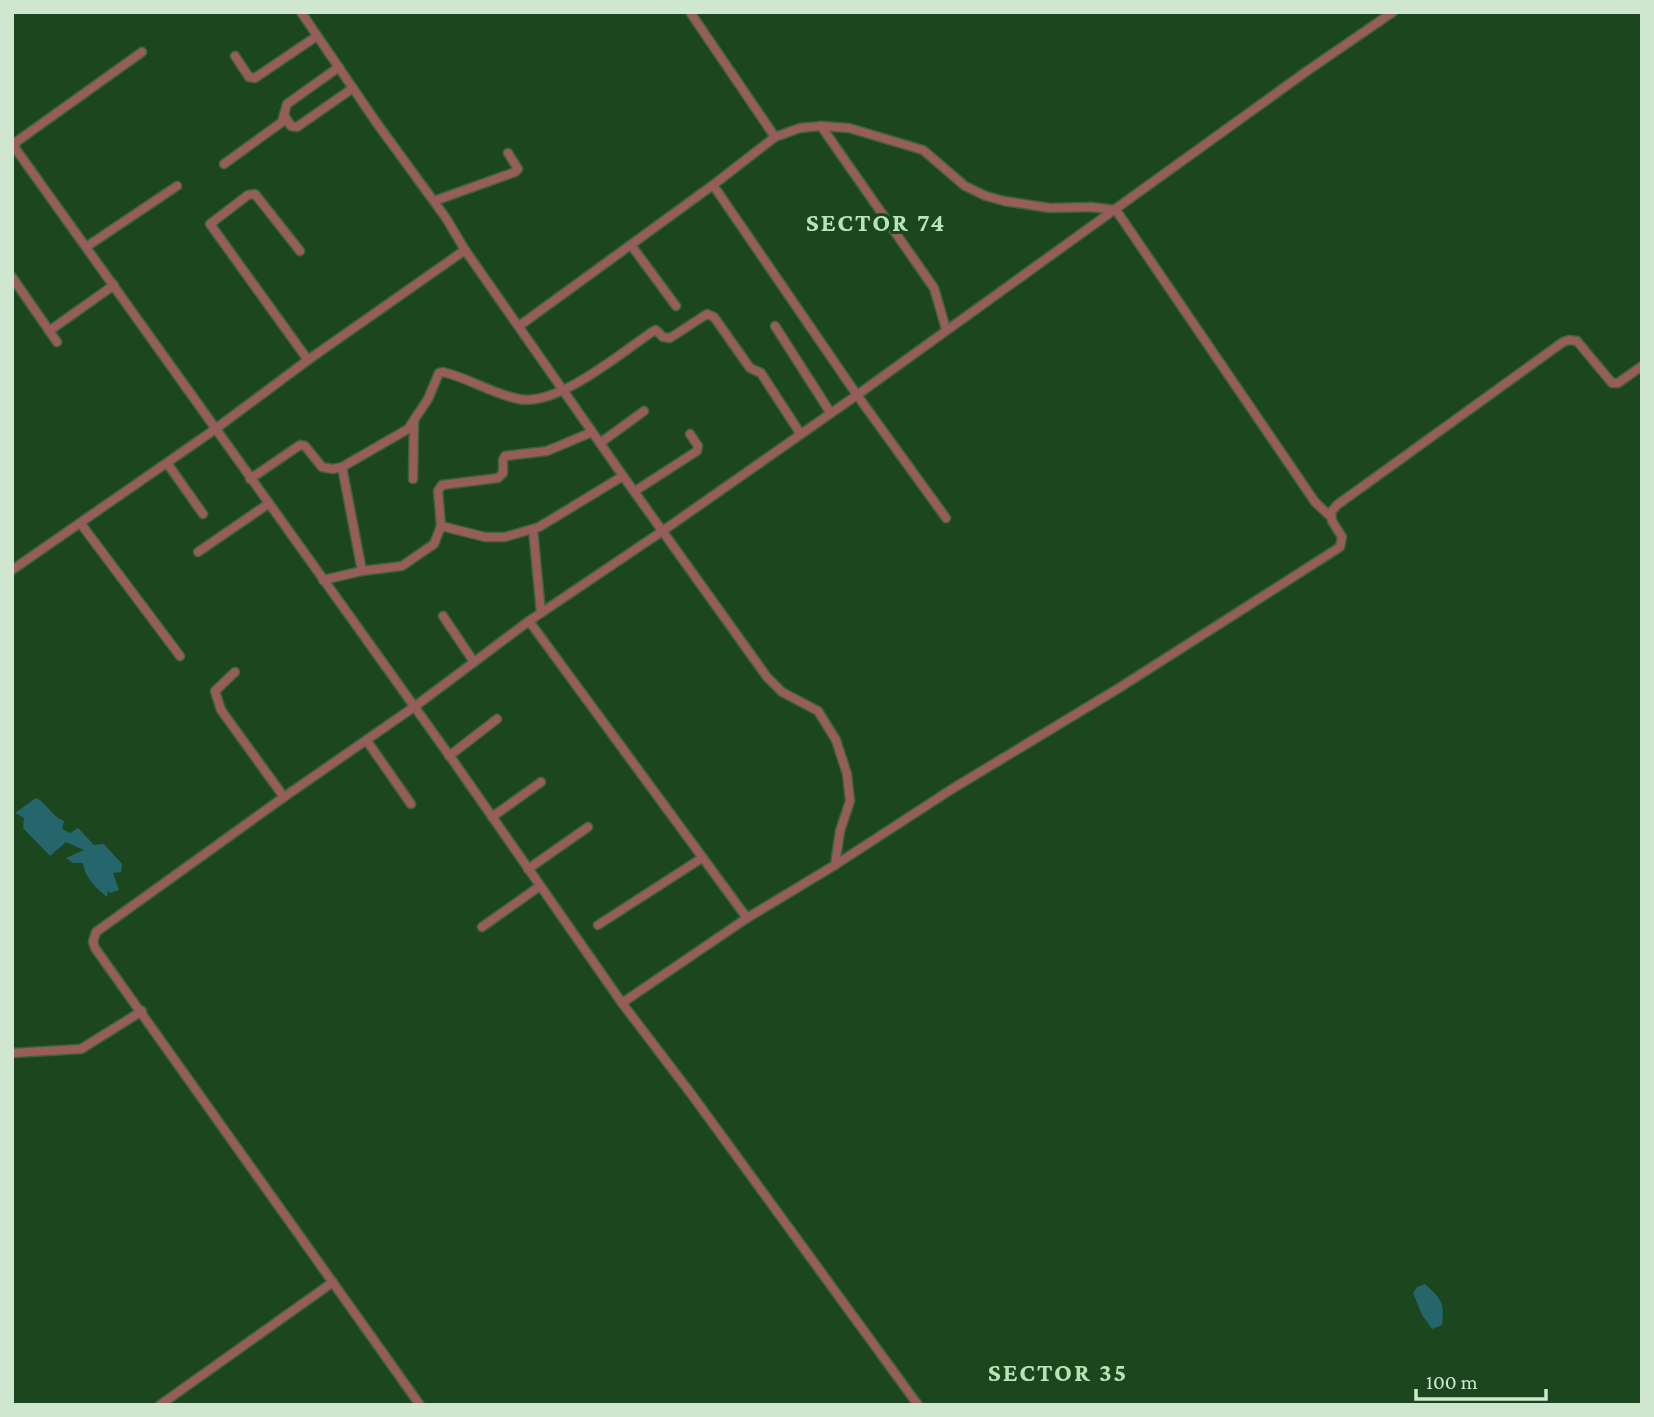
<svg xmlns="http://www.w3.org/2000/svg" width="1654" height="1417" font-family="'Crimson Pro',serif">
	<rect width="100%" height="100%" fill="#1c461e"/>
	<!-- water -->
	<g fill="#25666c">
		<path d="M36,798C46,802 50,815 64,821L62,829L70,833L78,828L94,845L104,844L122,864L121,872L113,873L119,890L111,893L108,891L107,897C96,888 85,878 83,863H73L66,858L84,850L66,842L50,856L23,828L24,818L15,813Z"/>
		<path d="M1425,1284C1441,1299 1445,1302 1442,1325L1432,1329L1422,1315L1413,1293L1417,1287Z"/>
	</g>
	<g fill="none" stroke-linecap="round" stroke-linejoin="round">
		<!-- minor casing -->
		<g stroke="#3c633e" stroke-width="11">
			<g id="minor">
				<polyline points="301,12 376,122 446,218 465,250 623,476 767,677 782,692 818,711 836,740 847,774 850,801 840,831 835,865"/>
				<polyline points="690,12 775,137"/>
				<polyline points="142,52 16,142 15,148 454,762 622,1003 692,1095 918,1405"/>
				<polyline points="235,56 249,77 255,78 317,36"/>
				<polyline points="284,115 291,126 297,127 353,88"/>
				<polyline points="821,126 934,288 946,329"/>
				<polyline points="224,164 282,122 287,104 339,67"/>
				<polyline points="713,185 857,395 946,518"/>
				<polyline points="434,201 515,172 518,169 508,153"/>
				<polyline points="631,245 676,306"/>
				<polyline points="86,247 177,186"/>
				<polyline points="300,251 255,194 248,195 210,224 308,360"/>
				<polyline points="12,277 57,342"/>
				<polyline points="519,326 713,185 775,137 800,128 821,126 849,128 923,150 965,186 986,196 1004,201 1050,208 1091,207 1116,210 1315,502 1331,517"/>
				<polyline points="775,326 830,412"/>
				<polyline points="49,331 114,285"/>
				<polyline points="600,443 644,411"/>
				<polyline points="167,463 203,514"/>
				<polyline points="342,467 362,571"/>
				<path d="M250,479L300,445L305,446L322,467L333,469L342,467L408,429L428,399L439,373L443,372C469,378 492,394 519,399C557,407 621,353 652,332L656,330L663,337L670,338L707,314L714,317L750,368L761,373L800,433"/>
				<polyline points="413,479 414,422"/>
				<polyline points="635,491 697,451 698,446 690,434"/>
				<polyline points="81,524 180,656"/>
				<polyline points="441,526 438,491 442,485 498,478 503,473 503,460 505,456 547,451 592,432"/>
				<polyline points="533,529 541,613"/>
				<polyline points="198,552 268,504"/>
				<polyline points="12,570 214,430 308,360 465,250"/>
				<polyline points="323,580 362,571 402,566 434,544 441,526 485,537 505,537 539,527 623,476"/>
				<polyline points="443,616 474,662"/>
				<polyline points="529,621 747,918"/>
				<polyline points="235,672 215,691 221,710 284,797"/>
				<polyline points="367,741 411,804"/>
				<polyline points="449,756 497,719"/>
				<polyline points="492,817 541,782"/>
				<polyline points="528,869 588,827"/>
				<polyline points="598,925 702,858"/>
				<polyline points="482,927 540,886"/>
				<polyline points="622,1003 747,918 835,865 952,789 1119,688 1340,547 1342,537 1332,521 1331,512 1337,505 1563,342 1569,340 1577,341 1612,383 1618,383 1642,366"/>
				<polyline points="12,1053 81,1049 142,1011"/>
				<polyline points="160,1405 333,1282"/>
				<polyline points="420,1405 95,948 93,942 96,932 284,797 414,707 529,621 664,530 857,395 1307,71 1393,12"/>
			</g>
		</g>
		<!-- minor -->
		<use href="#minor" stroke="#965d59" stroke-width="8"/>
	</g>
	<g text-anchor="middle" stroke-width="6" stroke-linejoin="round" paint-order="stroke">
		<!-- district labels -->
		<g font-size="26" font-weight="bold" letter-spacing="2" fill="#b6e6b5" stroke="#1c461e">
			<text x="876" y="231">SECTOR 74</text>
			<text x="1058" y="1381">SECTOR 35</text>
		</g>
	</g>
	<!-- border -->
	<rect width="1654" height="1417" fill="none" stroke="#cfe7cf" stroke-width="28"/>
	<!-- scale -->
	<path d="M1416 1389v10h130v-10" fill="none" stroke="#cfe7cf" stroke-width="3.5"/>
	<text x="1426" y="1389" font-size="21" fill="#cfe7cf" stroke="#1c461e" stroke-width="5" paint-order="stroke">100 m</text>
</svg>
